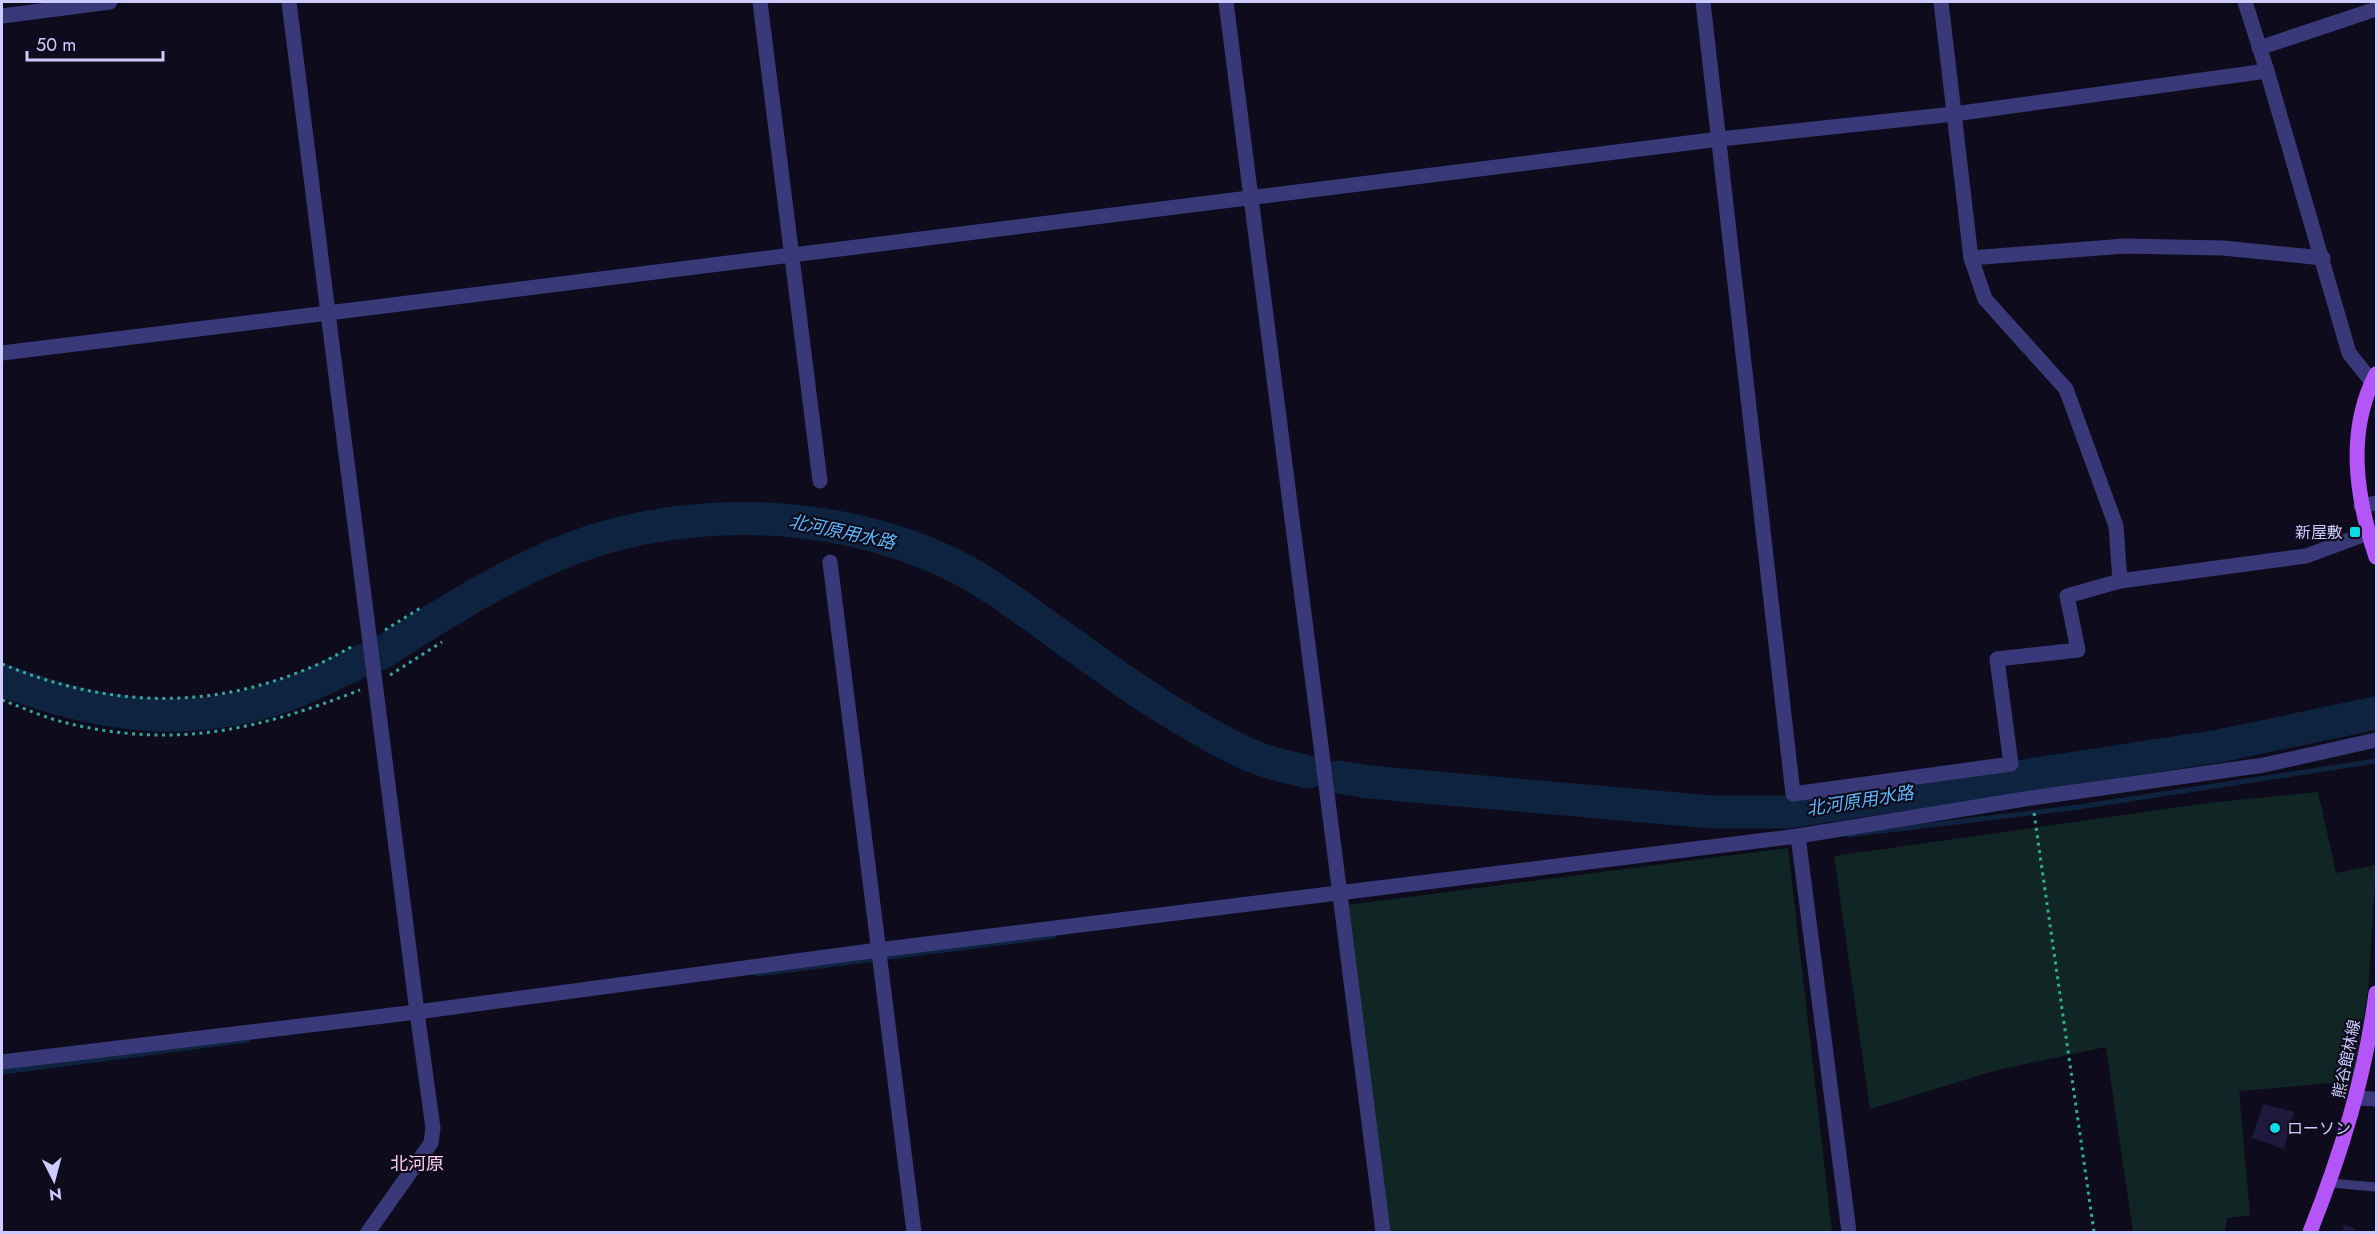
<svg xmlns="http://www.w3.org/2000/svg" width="2378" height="1234" font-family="Jost,'Noto Sans JP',sans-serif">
	<rect width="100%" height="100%" fill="#0e0c1c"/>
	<!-- green -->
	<g fill="#102624">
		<polygon points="2318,792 2336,873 2376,865 2368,991 2353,1081 2239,1091 2250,1215 2227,1218 2225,1232 2133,1232 2106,1047 1997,1070 1870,1109 1834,856 2208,803"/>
		<polygon points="1788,848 1832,1232 1390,1232 1347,905"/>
	</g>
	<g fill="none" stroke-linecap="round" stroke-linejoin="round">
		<!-- stream -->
		<g stroke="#0d233f" stroke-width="5">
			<polyline points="1849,835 2072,808 2376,761"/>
			<polyline points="757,974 1054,936"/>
			<polyline points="2,1072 248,1040"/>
		</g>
		<!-- river -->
		<g stroke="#0d233f" stroke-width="33">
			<path d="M380,654C447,611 517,566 593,541C721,500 887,514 999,592C1076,645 1150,706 1235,748C1257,760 1283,766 1308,772"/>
			<path d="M2,680C100,717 193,731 294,692C317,683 339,672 361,661"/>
			<polyline points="1339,777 1369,782 1712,812 1788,812 2219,746 2376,713"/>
		</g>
	</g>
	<!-- building -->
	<g fill="#1f193d">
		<polygon points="2263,1104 2294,1112 2284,1149 2252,1138"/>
		<polygon points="2344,1225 2355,1228 2354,1232 2342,1232"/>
	</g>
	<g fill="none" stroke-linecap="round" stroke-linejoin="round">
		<!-- path -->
		<g stroke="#31a99d" stroke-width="3" stroke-dasharray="3 4.5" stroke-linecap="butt">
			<polyline points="385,630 422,607"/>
			<path d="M2,664C107,707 208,712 314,666C329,660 341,652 355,645"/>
			<polyline points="390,675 442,642"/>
			<path d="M2,700C24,708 47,719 71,724C178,749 260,729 360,690"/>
			<polyline points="2034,813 2094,1232"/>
		</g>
		<!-- service -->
		<polyline stroke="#39397a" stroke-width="9" points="2330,1183 2376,1187"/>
		<!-- minor -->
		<g stroke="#39397a" stroke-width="15">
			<polyline points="760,2 820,481"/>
			<polyline points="1226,2 1383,1232"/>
			<polyline points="1703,2 1793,794 2011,764 1997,659 2078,650 2067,596 2120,581"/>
			<polyline points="1941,2 1971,258 1985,299 2066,389 2116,526 2120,581 2306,556 2368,533"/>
			<polyline points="2245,2 2267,71"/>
			<polyline points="2,16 110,2"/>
			<polyline points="2259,48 2376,9"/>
			<polyline points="1971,258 2125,246 2223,248 2323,258"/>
			<polyline points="2,353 328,313 289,2"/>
			<polyline points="2372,382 2349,353 2267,71 1954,114 1720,139 328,313 417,1012 878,950 1798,836 2031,798 2264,765 2376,740"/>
			<polyline points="2361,506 2376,503"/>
			<polyline points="830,562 914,1232"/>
			<polyline points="1798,836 1849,1232"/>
			<polyline points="2,1062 417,1012 433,1128 431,1143 368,1232"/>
			<polyline points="2358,1098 2376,1099"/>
		</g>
		<!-- primary -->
		<g stroke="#b455f8" stroke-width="15">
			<path d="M2376,374C2346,432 2356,497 2376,557"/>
			<path d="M2310,1232C2341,1154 2365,1077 2376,993"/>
		</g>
	</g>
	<!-- markers -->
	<g fill="#09ddea" stroke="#0e0c1c" stroke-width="2">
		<rect x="2349" y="526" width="12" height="12" rx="3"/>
		<circle cx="2275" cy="1128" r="6"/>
	</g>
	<g text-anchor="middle" stroke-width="4.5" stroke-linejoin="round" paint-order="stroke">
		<!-- poi labels -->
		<g font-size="16" fill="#cdcafd" stroke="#0e0c1c" text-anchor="end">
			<text x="2343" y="538">新屋敷</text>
			<text x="2287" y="1134" text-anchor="start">ローソン</text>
		</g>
		<!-- street labels -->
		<g font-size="16" fill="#cdcafd" stroke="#0e0c1c">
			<text transform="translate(2346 1059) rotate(-78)" y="6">熊谷館林線</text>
		</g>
		<!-- water labels -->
		<g font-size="18" font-style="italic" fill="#5cb7f9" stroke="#0e0c1c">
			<text transform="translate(842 532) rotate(12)" y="6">北河原用水路</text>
			<text transform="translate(1860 801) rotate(-9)" y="6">北河原用水路</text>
		</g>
		<!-- neighbourhood labels -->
		<g font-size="18" fill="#fdcced" stroke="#0e0c1c">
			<text x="417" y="1170">北河原</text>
		</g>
	</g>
	<!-- border -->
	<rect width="2378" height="1234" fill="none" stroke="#cdcafd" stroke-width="6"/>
	<!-- north arrow -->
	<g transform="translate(54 1180) rotate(174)" stroke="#0e0c1c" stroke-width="4.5" paint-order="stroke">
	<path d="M0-4.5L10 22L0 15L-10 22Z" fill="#cdcafd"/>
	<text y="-9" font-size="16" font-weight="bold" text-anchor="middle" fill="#cdcafd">N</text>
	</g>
	<!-- scale -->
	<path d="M27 51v9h136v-9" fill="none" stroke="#cdcafd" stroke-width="3"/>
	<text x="36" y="51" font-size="18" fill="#cdcafd" stroke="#0e0c1c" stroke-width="4.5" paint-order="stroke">50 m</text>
</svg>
